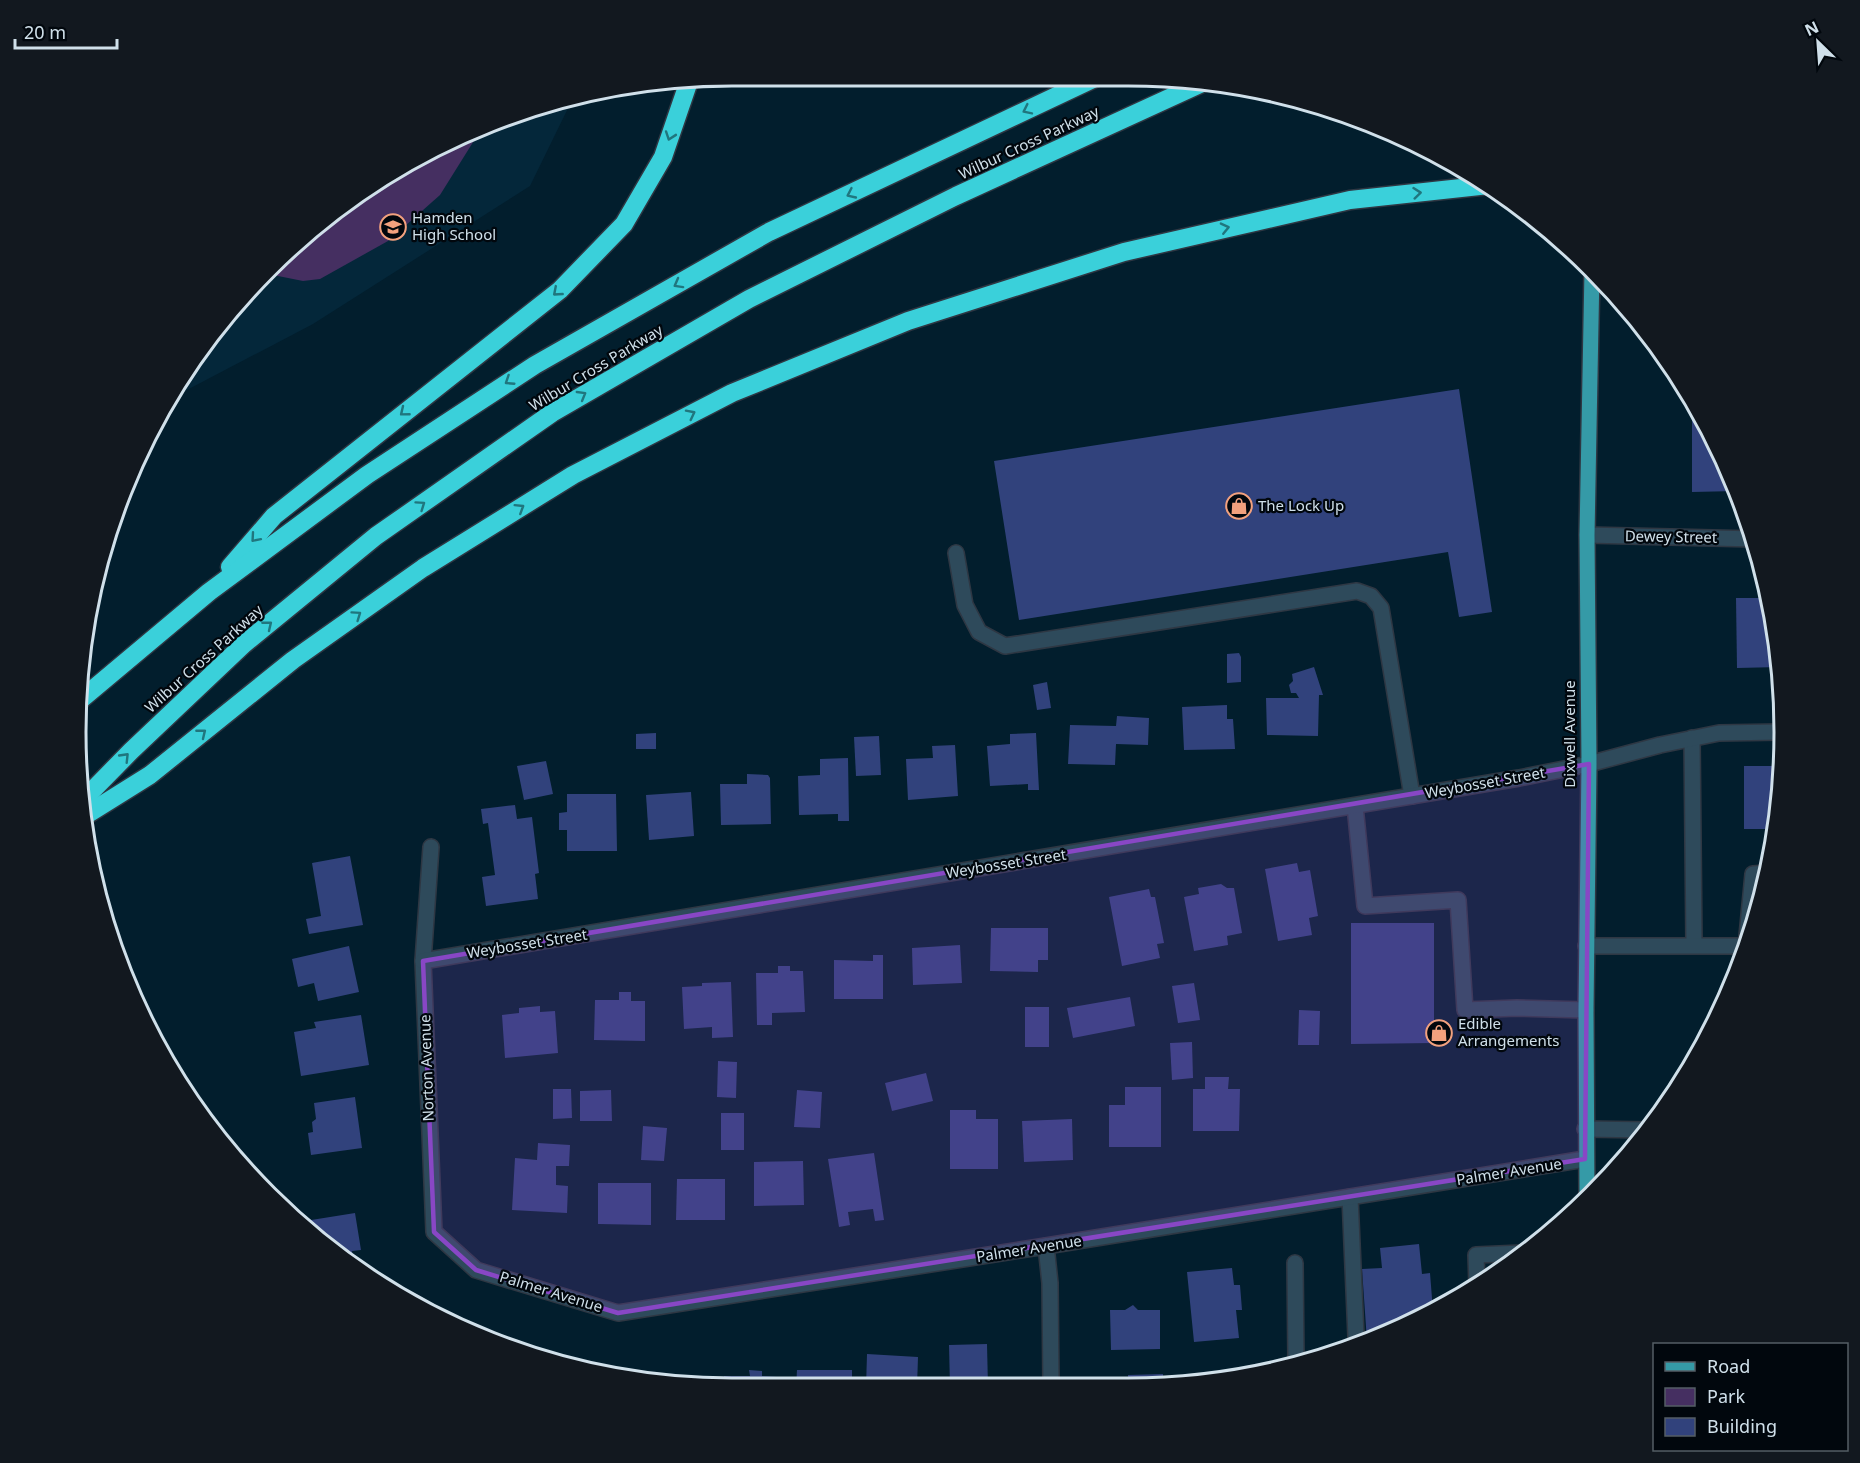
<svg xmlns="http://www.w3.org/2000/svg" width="1860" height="1463" font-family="'Noto Sans',sans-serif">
	<rect width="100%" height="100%" fill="#021e2d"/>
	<!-- built -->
	<polygon fill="#04273a" points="574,96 530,186 313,324 164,402 267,268 403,163 561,97"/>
	<!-- green -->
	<polygon fill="#452f61" points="480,131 440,195 388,241 320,279 303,281 263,273 267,268 403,163"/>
	<!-- building -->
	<g fill="#31427c">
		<polygon points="1459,389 1492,612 1459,617 1448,552 1019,620 994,461"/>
		<polygon points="1692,396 1697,403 1737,491 1692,492"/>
		<polygon points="1736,598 1768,598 1779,645 1780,667 1737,668"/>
		<polygon points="1239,653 1241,657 1241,682 1227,683 1227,654"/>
		<polygon points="1314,667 1323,695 1319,695 1318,736 1267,735 1266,698 1299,698 1296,693 1291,693 1289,685 1293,681 1292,674"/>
		<polygon points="1047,682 1051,708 1037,710 1033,685"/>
		<polygon points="1227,705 1227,719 1233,719 1235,749 1184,750 1182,707"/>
		<polygon points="1117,716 1149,718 1148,745 1116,744 1115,765 1068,764 1070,725 1116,726"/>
		<polygon points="656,733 656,749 636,749 636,734"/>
		<polygon points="1036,733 1039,790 1028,790 1028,784 990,786 987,746 1010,744 1010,734"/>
		<polygon points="879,736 881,775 856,776 854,737"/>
		<polygon points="955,745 958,796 908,800 906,759 933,758 932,746"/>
		<polygon points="848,758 849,821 838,821 838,814 799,815 798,776 820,775 820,759"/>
		<polygon points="546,761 553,794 524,800 517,766"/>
		<polygon points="1744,766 1783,766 1775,829 1744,829"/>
		<polygon points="747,774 768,775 770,778 771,824 721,825 720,784 747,784"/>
		<polygon points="691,792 694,836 649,840 646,795"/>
		<polygon points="567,794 616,794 617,851 567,851 567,830 559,830 559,813 567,812"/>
		<polygon points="515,805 517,819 532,817 539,873 535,874 538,899 486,906 482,877 495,875 488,823 483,824 481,809"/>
		<polygon points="350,856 363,925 309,934 306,919 321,916 312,863"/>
		<polygon points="1297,863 1299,872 1310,870 1318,916 1309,918 1312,935 1278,941 1265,869"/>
		<polygon points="1221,884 1227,888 1234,888 1242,933 1227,936 1228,945 1194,951 1184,897 1199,894 1198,888"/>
		<polygon points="1149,889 1151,897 1155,897 1164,943 1157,944 1160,958 1122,966 1109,897"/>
		<polygon points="1351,923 1434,923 1434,1043 1351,1044"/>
		<polygon points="991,928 1048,928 1048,960 1038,960 1038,972 990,971"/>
		<polygon points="960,945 962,983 913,985 912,948"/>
		<polygon points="349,946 359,992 318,1001 314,983 298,987 292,959"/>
		<polygon points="873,955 883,955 883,999 834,999 834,960 873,961"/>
		<polygon points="778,966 790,966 790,971 803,971 805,1012 772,1013 772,1025 757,1025 756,973 778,973"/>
		<polygon points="731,982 733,1037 712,1038 712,1027 684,1029 682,987 702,986 702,983"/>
		<polygon points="1194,983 1200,1020 1178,1023 1172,986"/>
		<polygon points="619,992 631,992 631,1001 645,1001 645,1041 594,1040 595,1000 619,1000"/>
		<polygon points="1130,997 1135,1026 1073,1038 1067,1008"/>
		<polygon points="540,1006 540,1012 555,1011 558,1053 505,1058 502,1015 519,1013 519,1008"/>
		<rect x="1025" y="1007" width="24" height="40"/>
		<polygon points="1299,1010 1320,1011 1319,1045 1298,1045"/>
		<polygon points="361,1015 369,1065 301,1076 294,1032 316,1028 314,1022"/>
		<polygon points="1192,1042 1193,1078 1172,1080 1170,1043"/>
		<polygon points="718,1061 737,1062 736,1098 717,1097"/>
		<polygon points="926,1073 933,1101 892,1111 885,1083"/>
		<polygon points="1205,1077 1229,1077 1228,1089 1240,1089 1239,1131 1193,1131 1193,1089 1205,1089"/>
		<polygon points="1125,1087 1161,1087 1161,1147 1109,1147 1109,1105 1125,1105"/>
		<polygon points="553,1089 571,1089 572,1118 553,1119"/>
		<polygon points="611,1090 612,1121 580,1121 580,1091"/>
		<polygon points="797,1090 822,1092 820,1128 794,1127"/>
		<polygon points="355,1097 362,1148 311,1155 308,1133 313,1132 312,1122 316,1119 314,1103"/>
		<polygon points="950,1110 976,1110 976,1119 998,1119 998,1169 950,1169"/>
		<rect x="721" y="1113" width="23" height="37"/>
		<polygon points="1072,1119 1073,1160 1024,1162 1022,1121"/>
		<polygon points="643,1126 667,1128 664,1161 641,1160"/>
		<polygon points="538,1143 570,1145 569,1166 556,1166 556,1185 568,1186 567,1213 512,1210 515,1158 537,1160"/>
		<polygon points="874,1153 884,1220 875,1221 873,1209 848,1212 850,1225 839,1227 828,1159"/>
		<polygon points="803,1161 804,1205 754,1206 754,1162"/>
		<polygon points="677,1179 725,1179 725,1220 676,1220"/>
		<polygon points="598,1183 651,1183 651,1225 598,1224"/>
		<polygon points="355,1213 361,1250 352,1251 355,1267 305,1221"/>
		<polygon points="1419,1244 1422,1274 1430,1273 1433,1311 1367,1341 1362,1269 1382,1268 1380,1248"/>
		<polygon points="1232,1268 1234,1285 1240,1285 1242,1310 1236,1310 1239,1338 1194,1342 1187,1272"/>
		<polygon points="1133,1305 1138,1310 1160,1310 1160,1349 1111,1350 1110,1310 1125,1310"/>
		<polygon points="987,1344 988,1387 950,1387 949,1345"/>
		<polygon points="867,1354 918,1357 917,1387 866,1388"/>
		<polygon points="749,1370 762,1371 762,1376 777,1377 777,1388 724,1387 724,1376 750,1376"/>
		<polygon points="797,1370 852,1370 852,1388 796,1388"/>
		<polygon points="1163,1374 1163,1387 1128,1387 1128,1375"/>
	</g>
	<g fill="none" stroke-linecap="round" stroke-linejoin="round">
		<!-- service casing -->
		<g stroke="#2e3743" stroke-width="18">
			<g id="service">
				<polyline points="956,553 965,605 979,632 1005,646 1357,591 1371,596 1381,608 1412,796"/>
				<polyline points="1692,738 1694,945"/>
				<polyline points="1589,764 1660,745 1719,733 1782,732"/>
				<polyline points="1355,806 1365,906 1458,900 1465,1010 1517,1008 1586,1010"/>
				<polyline points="1586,946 1746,946"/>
				<polyline points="1746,946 1753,874 1767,873"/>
				<polyline points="1350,1197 1356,1337"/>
				<polyline points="1295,1263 1296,1362"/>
				<polyline points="1477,1286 1476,1255 1522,1253"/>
			</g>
		</g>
		<!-- minor casing -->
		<g stroke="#2e3743" stroke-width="18">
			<g id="minor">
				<polyline points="1587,535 1755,539"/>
				<polyline points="431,847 423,961 434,1232 476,1270 618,1313 1046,1246 1585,1159"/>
				<polyline points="423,961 1519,778 1589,764"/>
				<polyline points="1585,1129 1650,1130"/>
				<polyline points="1046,1246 1050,1283 1051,1387"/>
			</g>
		</g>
		<!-- primary casing -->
		<g stroke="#2e3743" stroke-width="18">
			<polyline id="primary" points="1587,1198 1586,1010 1589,764 1587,535 1592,270"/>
		</g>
		<!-- motorway casing -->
		<g stroke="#2e3743" stroke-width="21">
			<g id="motorway">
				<polyline points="230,567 274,516 560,290 624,224 663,157 689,81"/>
				<polyline points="79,701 209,592 367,475 535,365 769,232 1099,76"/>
				<polyline points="84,799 131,751 244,644 376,536 552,413 749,299 956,196 1202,83"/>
				<polyline points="86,815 150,775 293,660 423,568 573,475 732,393 908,321 1124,252 1350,200 1489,185"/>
			</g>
		</g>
		<!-- service -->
		<use href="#service" stroke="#2e4a5b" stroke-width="15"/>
		<!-- minor -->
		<use href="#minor" stroke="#2e4a5b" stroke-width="15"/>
		<!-- primary -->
		<use href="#primary" stroke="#359aa7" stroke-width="15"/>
		<!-- motorway -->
		<use href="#motorway" stroke="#3ad0da" stroke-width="18"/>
	</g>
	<!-- one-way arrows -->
	<defs><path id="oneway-chevron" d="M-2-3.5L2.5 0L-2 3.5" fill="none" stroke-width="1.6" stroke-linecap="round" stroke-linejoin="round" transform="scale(1.5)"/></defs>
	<g stroke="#20767e">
		<use href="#oneway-chevron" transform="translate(1027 110) rotate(154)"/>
		<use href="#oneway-chevron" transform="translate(670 136) rotate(109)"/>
		<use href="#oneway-chevron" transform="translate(1417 193) rotate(-6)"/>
		<use href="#oneway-chevron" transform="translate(851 194) rotate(155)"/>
		<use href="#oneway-chevron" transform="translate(1225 228) rotate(-13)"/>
		<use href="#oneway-chevron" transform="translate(678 284) rotate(151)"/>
		<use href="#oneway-chevron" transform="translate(557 292) rotate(139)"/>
		<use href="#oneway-chevron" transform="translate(509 381) rotate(147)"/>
		<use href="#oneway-chevron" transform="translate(582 395) rotate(-30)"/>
		<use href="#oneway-chevron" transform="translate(404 412) rotate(141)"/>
		<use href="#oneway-chevron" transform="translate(691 414) rotate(-27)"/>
		<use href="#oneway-chevron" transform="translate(421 505) rotate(-35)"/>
		<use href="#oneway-chevron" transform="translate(520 508) rotate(-32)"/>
		<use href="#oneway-chevron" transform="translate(255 538) rotate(131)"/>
		<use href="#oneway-chevron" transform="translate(357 615) rotate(-35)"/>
		<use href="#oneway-chevron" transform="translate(268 625) rotate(-39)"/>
		<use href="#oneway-chevron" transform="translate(202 733) rotate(-39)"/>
		<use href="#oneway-chevron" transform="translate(125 757) rotate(-46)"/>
	</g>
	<!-- marked area -->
	<path fill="#8847c5" fill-opacity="0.2" stroke="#8847c5" stroke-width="4.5" stroke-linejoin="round" d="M1589,764L1585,1159L618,1313L476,1270L434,1232L423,961Z"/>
	<!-- icons -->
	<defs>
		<g id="school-ring" transform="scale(1.35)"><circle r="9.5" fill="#01070d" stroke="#f2a17e" stroke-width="1.5"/><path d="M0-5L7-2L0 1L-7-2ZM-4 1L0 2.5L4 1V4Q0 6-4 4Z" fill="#f2a17e"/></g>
		<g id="shop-ring" transform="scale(1.35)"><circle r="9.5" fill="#01070d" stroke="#f2a17e" stroke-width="1.5"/><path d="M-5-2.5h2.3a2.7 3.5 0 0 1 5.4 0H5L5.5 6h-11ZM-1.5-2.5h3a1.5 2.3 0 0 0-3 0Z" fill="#f2a17e"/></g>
	</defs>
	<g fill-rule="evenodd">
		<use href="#school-ring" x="393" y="227"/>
		<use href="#shop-ring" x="1239" y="506"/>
		<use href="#shop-ring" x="1439" y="1033"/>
	</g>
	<g text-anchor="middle" stroke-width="4.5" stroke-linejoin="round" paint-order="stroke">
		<!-- street labels -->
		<g font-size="15" fill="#d0e0ea" stroke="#01070d">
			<text transform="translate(1029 143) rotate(-25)" y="5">Wilbur Cross Parkway</text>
			<text transform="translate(596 368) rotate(-31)" y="5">Wilbur Cross Parkway</text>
			<text transform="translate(1671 537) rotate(1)" y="5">Dewey Street</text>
			<text transform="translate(204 659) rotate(-42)" y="5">Wilbur Cross Parkway</text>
			<text transform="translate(1570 734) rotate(-90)" y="5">Dixwell Avenue</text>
			<text transform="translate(1485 783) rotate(-10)" y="5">Weybosset Street</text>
			<text transform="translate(1006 864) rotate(-9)" y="5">Weybosset Street</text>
			<text transform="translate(527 944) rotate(-9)" y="5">Weybosset Street</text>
			<text transform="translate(427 1068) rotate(-92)" y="5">Norton Avenue</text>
			<text transform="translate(1509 1172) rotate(-9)" y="5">Palmer Avenue</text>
			<text transform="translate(1029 1249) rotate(-9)" y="5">Palmer Avenue</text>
			<text transform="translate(551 1292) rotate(17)" y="5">Palmer Avenue</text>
		</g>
		<!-- poi labels -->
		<g font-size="15" fill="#d0e0ea" stroke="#01070d" text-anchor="start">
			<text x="412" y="223">Hamden<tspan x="412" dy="17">High School</tspan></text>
			<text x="1258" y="511">The Lock Up</text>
			<text x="1458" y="1029">Edible<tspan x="1458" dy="17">Arrangements</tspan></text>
		</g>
	</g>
	<!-- crop -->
	<path d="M0 0H1860V1463H0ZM732 86H1128A646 646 0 0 1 1774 732V732A646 646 0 0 1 1128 1378H732A646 646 0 0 1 86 732V732A646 646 0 0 1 732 86Z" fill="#12181f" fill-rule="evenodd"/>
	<path fill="none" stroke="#d0e0ea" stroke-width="3" d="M732 86H1128A646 646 0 0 1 1774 732V732A646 646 0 0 1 1128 1378H732A646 646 0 0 1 86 732V732A646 646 0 0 1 732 86Z"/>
	<!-- legend -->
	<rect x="1653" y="1343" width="195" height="108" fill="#01070d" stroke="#545e65" stroke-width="1.5"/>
	<rect x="1665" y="1362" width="30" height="9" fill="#359aa7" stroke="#545e65" stroke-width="1.5"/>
	<text x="1707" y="1373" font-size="18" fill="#d0e0ea">Road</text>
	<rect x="1665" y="1388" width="30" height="18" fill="#452f61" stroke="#545e65" stroke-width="1.5"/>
	<text x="1707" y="1403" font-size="18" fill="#d0e0ea">Park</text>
	<rect x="1665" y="1418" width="30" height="18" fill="#31427c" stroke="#545e65" stroke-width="1.5"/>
	<text x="1707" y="1433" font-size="18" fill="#d0e0ea">Building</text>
	<!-- north arrow -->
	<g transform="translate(1818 42) rotate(335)" stroke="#01070d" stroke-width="4.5" paint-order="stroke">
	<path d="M0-4.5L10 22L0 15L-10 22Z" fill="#d0e0ea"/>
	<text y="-9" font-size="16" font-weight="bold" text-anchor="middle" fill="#d0e0ea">N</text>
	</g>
	<!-- scale -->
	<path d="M15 39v9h102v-9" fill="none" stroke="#d0e0ea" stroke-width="3"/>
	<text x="24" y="39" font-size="18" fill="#d0e0ea" stroke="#01070d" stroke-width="4.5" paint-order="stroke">20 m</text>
</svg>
